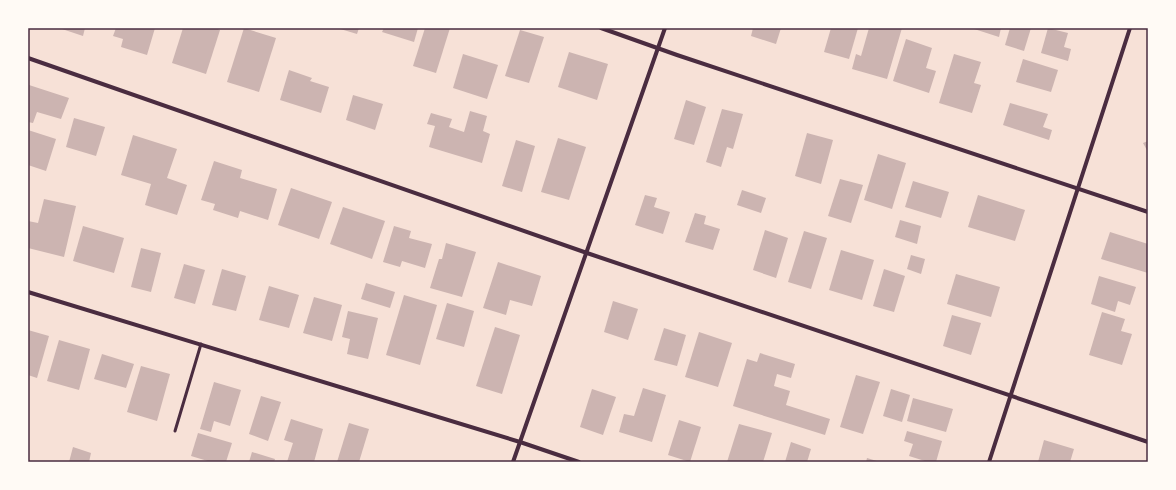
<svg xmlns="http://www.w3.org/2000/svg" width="1176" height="490" font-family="'Noto Sans',sans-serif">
	<rect width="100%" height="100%" fill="#f7e1d7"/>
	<!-- building -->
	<g fill="#ccb4b1">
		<polygon points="59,28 85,28 83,36"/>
		<polygon points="116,28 155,28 147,55 121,47 123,39 113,36"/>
		<polygon points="183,28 215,28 220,30 206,74 172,63"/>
		<polygon points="244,28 276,38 259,92 227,82"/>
		<polygon points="337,28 359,28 357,34"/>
		<polygon points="384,28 418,28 414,42 382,32"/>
		<polygon points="425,28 450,28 436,73 413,66"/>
		<polygon points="753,28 781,28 776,44 751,36"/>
		<polygon points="831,28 858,28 849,59 824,52"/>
		<polygon points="869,28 902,28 887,79 852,69 856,54 861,56"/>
		<polygon points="971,28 1001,28 999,37"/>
		<polygon points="1010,28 1031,28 1024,51 1005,45"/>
		<polygon points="1048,28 1068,33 1064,47 1071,49 1068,61 1041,53"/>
		<polygon points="520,30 544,37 529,83 505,76"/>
		<polygon points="906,39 932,48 926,68 936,71 929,93 893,81"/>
		<polygon points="569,52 608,64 597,100 558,87"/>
		<polygon points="463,54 498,65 487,99 453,88"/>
		<polygon points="954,54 981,62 974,83 981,85 972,113 939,103"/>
		<polygon points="1023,59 1058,70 1051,92 1016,82"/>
		<polygon points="289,70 312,78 310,81 329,87 321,113 280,100"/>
		<polygon points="29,85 69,98 61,119 37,112 33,123 28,122"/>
		<polygon points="353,95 383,104 375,130 346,120"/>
		<polygon points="686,100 706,107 694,145 674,139"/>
		<polygon points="1010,103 1048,114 1043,127 1052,130 1049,140 1003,125"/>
		<polygon points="722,109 743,114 733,149 727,147 721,167 706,162"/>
		<polygon points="470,111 487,116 483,131 490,134 482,163 429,147 435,126 427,124 431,113 452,119 449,127 464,132"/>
		<polygon points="74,118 105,127 96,156 66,147"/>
		<polygon points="28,130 56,139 46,171 28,165"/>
		<polygon points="807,133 833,140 821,184 795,176"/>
		<polygon points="133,135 177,149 167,178 187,185 177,215 145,205 151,184 121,175"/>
		<polygon points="558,138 586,147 569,200 541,192"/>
		<polygon points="516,140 535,146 522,192 502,186"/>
		<polygon points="1148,141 1148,152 1143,143"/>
		<polygon points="878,154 906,163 892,209 864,200"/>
		<polygon points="214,161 242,170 240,178 277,189 268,220 240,211 238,218 213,210 215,204 201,200"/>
		<polygon points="840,179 863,185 851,223 828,216"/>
		<polygon points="913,181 949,192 941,218 905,207"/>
		<polygon points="291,188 332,202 319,239 278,225"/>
		<polygon points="742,190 766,198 761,213 737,205"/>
		<polygon points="645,195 657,198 654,207 670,212 663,234 635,225"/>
		<polygon points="978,195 1025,210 1015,241 968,227"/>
		<polygon points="44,199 76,206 64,257 28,248 28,221 38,223"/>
		<polygon points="343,207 385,221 372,259 330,244"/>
		<polygon points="695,213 706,216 704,224 720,229 713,250 685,242"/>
		<polygon points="900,220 921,226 917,244 895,237"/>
		<polygon points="83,226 124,238 114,273 73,261"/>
		<polygon points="394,226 411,231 409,238 432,244 425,268 402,261 400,267 383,262"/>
		<polygon points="765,230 788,238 776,278 753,270"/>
		<polygon points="804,231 827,238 811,289 788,282"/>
		<polygon points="1110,232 1148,244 1148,273 1101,259"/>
		<polygon points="446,243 476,252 462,297 430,288 439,259 442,259"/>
		<polygon points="141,248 161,253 151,292 131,287"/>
		<polygon points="841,250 874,260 862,300 829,290"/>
		<polygon points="911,255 925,259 921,274 907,269"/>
		<polygon points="498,262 541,276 532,306 510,300 506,315 483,308"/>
		<polygon points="184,264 205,270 195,304 174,298"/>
		<polygon points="222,269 246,276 236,311 212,305"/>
		<polygon points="884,269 905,276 894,312 873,306"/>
		<polygon points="956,274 1000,287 991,317 947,304"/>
		<polygon points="1099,276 1136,287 1130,305 1118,301 1115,312 1091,304"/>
		<polygon points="366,283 395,292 390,308 361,299"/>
		<polygon points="269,286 299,295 289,328 259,320"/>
		<polygon points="404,295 437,305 420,365 386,355"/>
		<polygon points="314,297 342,305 332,341 303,333"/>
		<polygon points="613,301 638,309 628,340 604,332"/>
		<polygon points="447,303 474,311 464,347 436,339"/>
		<polygon points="348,311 378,318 368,359 347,354 350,339 342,337"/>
		<polygon points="1102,312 1125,319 1121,331 1132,334 1122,365 1089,355"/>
		<polygon points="952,315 981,323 971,355 943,346"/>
		<polygon points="495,327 520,335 502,394 476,386"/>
		<polygon points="664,328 686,335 677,366 654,360"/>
		<polygon points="28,330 49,336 37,378 28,375"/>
		<polygon points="699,332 732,343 718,387 685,377"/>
		<polygon points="59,340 90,349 79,390 47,381"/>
		<polygon points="760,353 795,364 791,378 777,374 774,386 790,391 786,405 830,419 825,435 733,406 747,359 757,362"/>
		<polygon points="102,354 134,364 126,388 94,379"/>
		<polygon points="141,366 170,374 157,421 127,412"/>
		<polygon points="856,375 880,382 863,434 840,427"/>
		<polygon points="214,382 241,390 230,426 214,421 211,432 200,429"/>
		<polygon points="643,388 666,395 652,442 619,432 624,414 634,416"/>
		<polygon points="592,389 616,397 603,435 580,427"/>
		<polygon points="891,389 910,395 902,422 883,416"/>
		<polygon points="261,396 281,402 268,441 249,434"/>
		<polygon points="913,398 953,409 946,432 907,421"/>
		<polygon points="291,419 323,429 314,462 287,462 293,443 284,440"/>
		<polygon points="679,420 701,427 690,462 668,455"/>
		<polygon points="349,423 369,429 359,462 337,462"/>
		<polygon points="739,424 772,433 763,462 727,462"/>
		<polygon points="907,431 942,441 936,462 928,462 909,456 913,444 904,441"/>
		<polygon points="198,433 232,443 226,462 211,462 191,456"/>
		<polygon points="1044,440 1074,449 1070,462 1038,462"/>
		<polygon points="791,442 811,449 807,462 785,462"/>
		<polygon points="73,447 91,453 89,462 69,462"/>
		<polygon points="252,452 275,459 274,462 249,462"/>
		<polygon points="867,458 880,462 866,462"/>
	</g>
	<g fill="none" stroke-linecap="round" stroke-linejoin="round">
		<!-- service -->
		<polyline stroke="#4a2c40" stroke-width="3" points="175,431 201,344"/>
		<!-- minor -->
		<g stroke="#4a2c40" stroke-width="4">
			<polyline points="601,28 677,55 1148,212"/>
			<polyline points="28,58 587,253 1148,442"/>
			<polyline points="28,292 520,442 579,462"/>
			<polyline points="513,462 665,28"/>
			<polyline points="989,462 1130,28"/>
		</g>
	</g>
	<!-- border -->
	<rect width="1176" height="490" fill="none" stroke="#fffaf5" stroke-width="58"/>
	<rect x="29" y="29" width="1118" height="432" fill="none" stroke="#4a2c40" stroke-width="1.5"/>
</svg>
